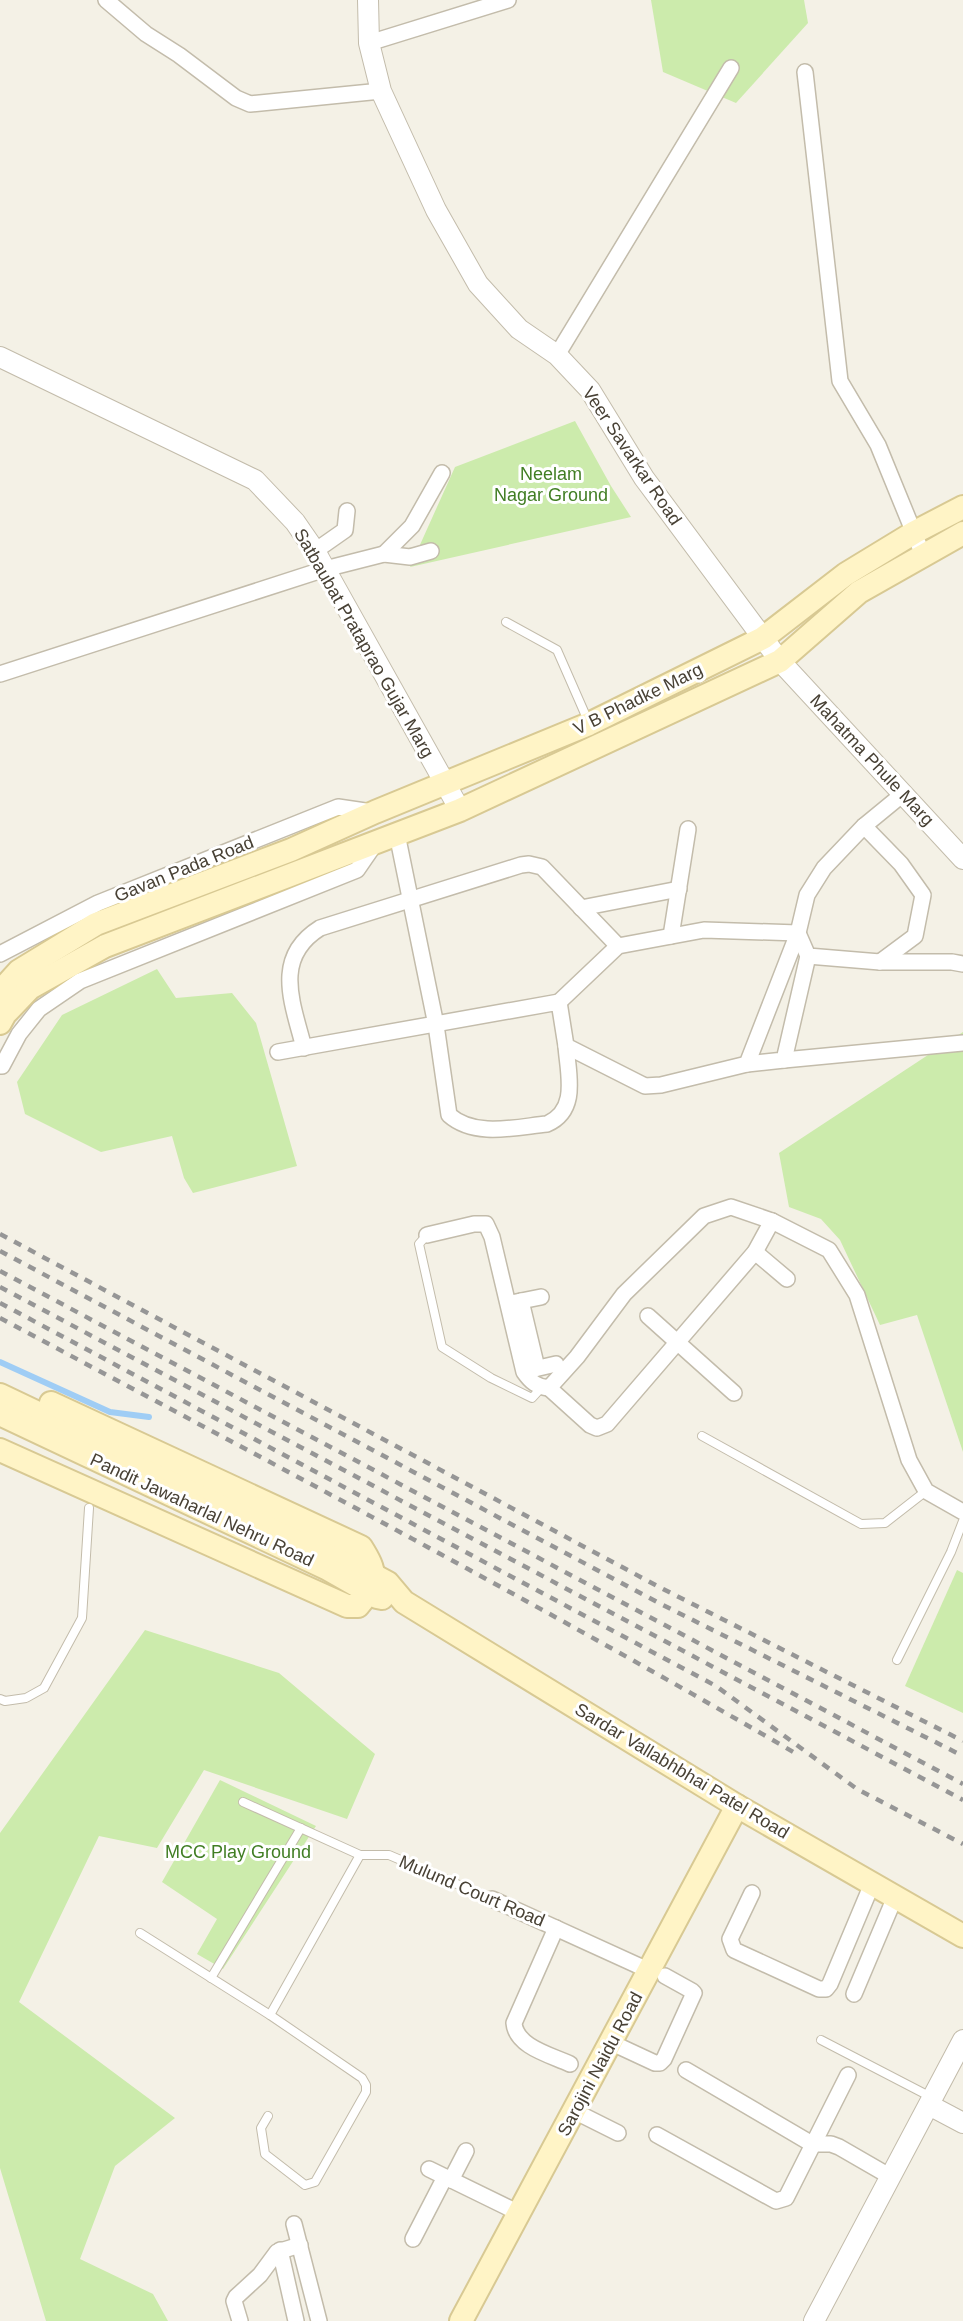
<svg xmlns="http://www.w3.org/2000/svg" width="963" height="2321" font-family="Arial,sans-serif">
	<rect width="100%" height="100%" fill="#f4f1e6"/>
	<!-- green -->
	<g fill="#ccebac">
		<polygon points="651,0 804,0 808,23 736,103 663,72"/>
		<polygon points="575,421 611,486 631,517 410,567 455,467"/>
		<polygon points="157,969 176,998 232,993 256,1023 297,1166 193,1193 184,1178 172,1136 101,1152 25,1114 17,1082 62,1015"/>
		<polygon points="963,1032 963,1452 917,1315 880,1325 840,1240 821,1219 789,1207 779,1153"/>
		<polygon points="957,1570 963,1573 963,1713 905,1686"/>
		<polygon points="145,1630 279,1673 375,1754 347,1819 204,1770 157,1848 99,1836 19,2002 175,2118 115,2166 80,2259 153,2294 168,2321 46,2321 0,2168 0,1833"/>
		<polygon points="220,1780 316,1826 223,1969 197,1954 217,1919 162,1882"/>
	</g>
	<g fill="none" stroke-linecap="round" stroke-linejoin="round">
		<!-- stream -->
		<polyline stroke="#9fcdf5" stroke-width="6" points="0,1362 110,1412 149,1417"/>
		<!-- service casing -->
		<g stroke="#c3bcab" stroke-width="10">
			<g id="service">
				<polyline points="506,622 557,650 589,723"/>
				<polyline points="427,1235 419,1244 442,1347 491,1378 532,1398 542,1387"/>
				<polyline points="702,1436 861,1524 885,1523 926,1491"/>
				<polyline points="897,1660 951,1552 963,1521"/>
				<polyline points="0,1699 5,1701 26,1698 44,1688 82,1618 89,1508"/>
				<polyline points="243,1802 360,1855"/>
				<polyline points="140,1933 270,2015 362,2078 366,2085 366,2092 315,2182 305,2185 265,2154 261,2128 268,2116"/>
				<polyline points="211,1978 301,1828"/>
				<polyline points="270,2015 360,1855 389,1855 492,1899"/>
				<polyline points="821,2040 931,2097"/>
			</g>
		</g>
		<!-- minor casing -->
		<g stroke="#c3bcab" stroke-width="18">
			<g id="minor">
				<polyline points="106,0 146,34 179,55 236,98 250,104 381,91"/>
				<polyline points="369,43 508,0"/>
				<polyline points="805,72 840,381 878,445 923,555"/>
				<polyline points="557,355 731,68"/>
				<polyline points="315,551 345,530 347,511"/>
				<polyline points="384,554 412,526 442,473"/>
				<polyline points="0,674 325,569 384,554 410,557 431,551"/>
				<polyline points="864,826 901,864 923,895 915,936 880,962"/>
				<path d="M397,834L436,1025L449,1115C475,1138 516,1127 547,1124C579,1110 568,1074 566,1046"/>
				<polyline points="581,908 679,889"/>
				<polyline points="798,933 808,956 880,962 952,962 963,964"/>
				<polyline points="671,936 688,829"/>
				<polyline points="0,954 98,903 338,807 372,812"/>
				<polyline points="559,1002 618,946 704,930 798,933"/>
				<path d="M304,1048C293,1004 272,958 320,928L521,865L529,864L542,867L618,946"/>
				<polyline points="278,1052 559,1002 566,1046 645,1086 661,1085 747,1064 798,933 807,895 824,868 864,826 903,794"/>
				<polyline points="784,1060 963,1043"/>
				<polyline points="747,1064 784,1060 808,956"/>
				<polyline points="0,1066 2,1066 19,1034 39,1009 80,981 357,870 377,841"/>
				<path d="M427,1235L474,1224H486L492,1237L524,1372C531,1382 537,1387 549,1388L577,1357L624,1294L704,1216L731,1207L772,1221L829,1250L857,1295L909,1460L926,1491L963,1512"/>
				<polyline points="755,1252 787,1279"/>
				<polyline points="521,1301 537,1368"/>
				<polyline points="511,1303 541,1297"/>
				<polyline points="648,1316 734,1393"/>
				<polyline points="530,1370 556,1364"/>
				<polyline points="549,1388 590,1425 597,1428 607,1424 755,1252 772,1221"/>
				<polyline points="752,1893 730,1939 734,1950 819,1989 826,1989 830,1984 872,1884"/>
				<polyline points="492,1899 650,1971"/>
				<path d="M556,1928L514,2023C516,2047 551,2055 570,2064"/>
				<polyline points="854,1994 895,1897"/>
				<polyline points="612,2043 655,2063 660,2063 664,2059 694,1993 692,1991 665,1976"/>
				<polyline points="686,2070 812,2144 831,2144 839,2147 891,2177"/>
				<polyline points="574,2111 618,2133"/>
				<polyline points="657,2135 776,2201 786,2198 848,2075"/>
				<polyline points="429,2169 519,2213"/>
				<polyline points="451,2180 466,2151"/>
				<polyline points="294,2224 319,2321"/>
				<polyline points="413,2239 445,2177"/>
				<polyline points="280,2250 296,2321"/>
				<polyline points="240,2321 234,2301 236,2297 260,2275 277,2252 300,2245"/>
			</g>
		</g>
		<!-- tertiary casing -->
		<g stroke="#c3bcab" stroke-width="22">
			<g id="tertiary">
				<polyline points="368,0 369,43 381,91 436,210 478,284 519,329 557,355 590,390 644,478 780,661 963,859"/>
				<polyline points="0,357 255,480 295,522 315,551 460,810"/>
				<polyline points="929,2105 963,2123"/>
				<polyline points="814,2321 963,2040"/>
			</g>
		</g>
		<!-- secondary casing -->
		<g stroke="#d8c993" stroke-width="26">
			<g id="secondary">
				<polyline points="0,992 19,971 96,924 291,850 375,812 589,724 763,638 846,574 915,532 963,507"/>
				<polyline points="0,1023 5,1014 30,988 105,946 460,810 780,661 859,592 963,533"/>
				<polyline points="0,1395 334,1554 388,1583 404,1602 737,1806 963,1936"/>
				<polyline points="0,1414 326,1568 377,1597 382,1598"/>
				<path d="M0,1450L347,1606H358C378,1582 377,1572 361,1547L51,1403"/>
				<polyline points="461,2321 737,1806"/>
			</g>
		</g>
		<!-- service -->
		<use href="#service" stroke="#fff" stroke-width="8"/>
		<!-- minor -->
		<use href="#minor" stroke="#fff" stroke-width="15"/>
		<!-- tertiary -->
		<use href="#tertiary" stroke="#fff" stroke-width="20"/>
		<!-- secondary -->
		<use href="#secondary" stroke="#fff4c6" stroke-width="22"/>
		<!-- rail -->
		<g stroke="#969696" stroke-width="4.5" stroke-dasharray="8 8" stroke-linecap="butt">
			<polyline points="0,1234 663,1589 963,1741"/>
			<polyline points="0,1251 657,1602 963,1756"/>
			<polyline points="0,1271 963,1784"/>
			<polyline points="0,1287 963,1800"/>
			<polyline points="0,1303 716,1686 857,1789 963,1844"/>
			<path d="M0,1318C266,1460 534,1601 795,1753"/>
		</g>
	</g>
	<g text-anchor="middle" stroke-width="6" stroke-linejoin="round" paint-order="stroke">
		<!-- street labels -->
		<g font-size="18" fill="#484135" stroke="#fff">
			<text transform="translate(632 456) rotate(56)" y="6">Veer Savarkar Road</text>
			<text transform="translate(364 643) rotate(60)" y="6">Satbaubat Prataprao Gujar Marg</text>
			<text transform="translate(638 699) rotate(-26)" y="6">V B Phadke Marg</text>
			<text transform="translate(872 760) rotate(47)" y="6">Mahatma Phule Marg</text>
			<text transform="translate(184 869) rotate(-22)" y="6">Gavan Pada Road</text>
			<text transform="translate(202 1510) rotate(25)" y="6">Pandit Jawaharlal Nehru Road</text>
			<text transform="translate(682 1771) rotate(31)" y="6">Sardar Vallabhbhai Patel Road</text>
			<text transform="translate(472 1891) rotate(23)" y="6">Mulund Court Road</text>
			<text transform="translate(600 2064) rotate(-62)" y="6">Sarojini Naidu Road</text>
		</g>
		<!-- park labels -->
		<g font-size="18" fill="#417e24" stroke="#fff">
			<text x="551" y="480">Neelam<tspan x="551" dy="21">Nagar Ground</tspan></text>
			<text x="238" y="1858">MCC Play Ground</text>
		</g>
	</g>
</svg>
